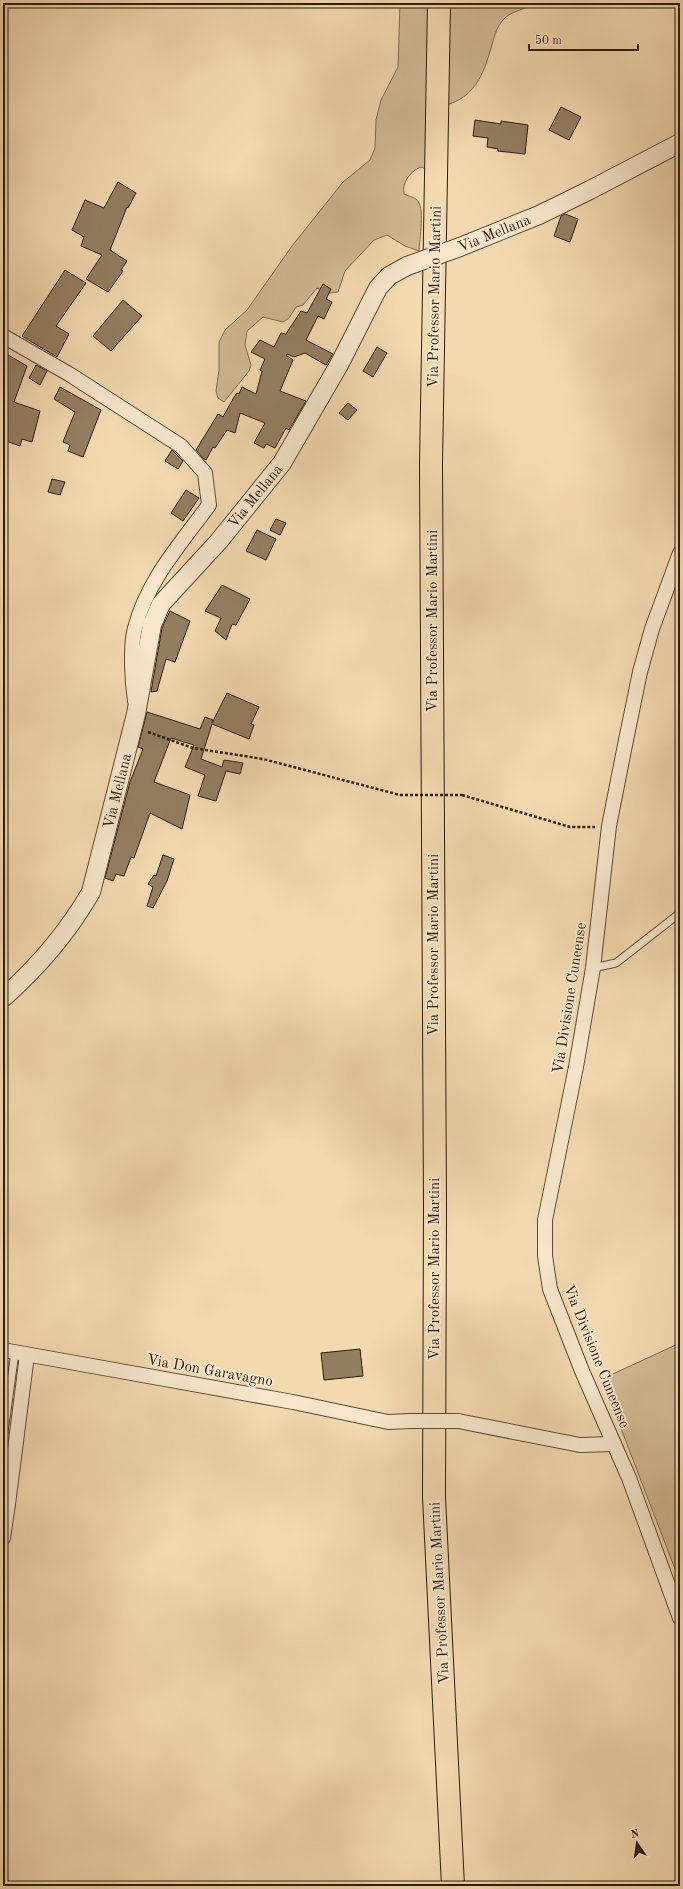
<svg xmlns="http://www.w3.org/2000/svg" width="683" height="1889" font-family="'Old Standard TT',serif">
	<rect width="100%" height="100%" fill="#f3d9b0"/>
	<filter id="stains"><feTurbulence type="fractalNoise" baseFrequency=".005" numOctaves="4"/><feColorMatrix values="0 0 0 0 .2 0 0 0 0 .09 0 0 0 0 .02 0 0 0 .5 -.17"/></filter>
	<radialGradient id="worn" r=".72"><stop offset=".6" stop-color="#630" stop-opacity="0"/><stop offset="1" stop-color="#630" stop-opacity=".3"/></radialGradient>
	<!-- green -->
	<g fill="#d1b994" stroke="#7f6a50">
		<path d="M400,3H428L427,169L420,167C409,173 402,182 404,194C408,196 413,197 416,199C426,206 419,240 419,251L405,246L387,235L374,240L345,271L338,292L330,293L317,288L303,305L296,307L289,318L283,322L263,317L247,331L245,345L251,365L249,371L224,402L218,398L216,391L219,370V342L225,330L247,310L292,246L343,182L370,160L375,148L376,120L381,100L398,67Z"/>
		<path d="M450,3H536C527,9 510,11 503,20C496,28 494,38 491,48C483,76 474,99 442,106Z"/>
		<polygon points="680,1343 680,1582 602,1379"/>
	</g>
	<!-- building -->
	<g fill="#947e62" stroke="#2d1b0d">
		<polygon points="561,107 581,117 569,140 549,130"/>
		<polygon points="475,120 501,124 501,121 528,125 525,154 498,151 498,149 487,147 488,138 473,136"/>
		<polygon points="118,182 136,193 128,208 127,207 110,250 127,261 121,270 123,271 108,292 86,279 102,255 81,246 84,237 72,230 85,200 104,208"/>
		<polygon points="565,214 578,219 570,242 554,236 561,216"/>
		<polygon points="65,270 86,283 56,326 69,334 57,357 22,336"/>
		<polygon points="323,284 331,289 326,299 332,302 324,319 318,316 306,340 333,354 326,365 305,353 294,357 287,354 286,355 293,360 280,391 306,401 289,430 286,428 275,448 266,444 264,448 254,443 265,423 240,413 235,433 227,430 215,448 213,447 206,460 204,459 196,450 218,414 223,417 234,397 237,393 239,394 242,387 256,394 262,371 260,370 265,359 251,352 260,340 274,347 281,333 286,334 301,311 307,313"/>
		<polygon points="123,300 142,316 111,351 93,336"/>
		<polygon points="377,347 387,353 373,377 363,371"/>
		<polygon points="3,352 27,366 14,402 40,411 32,442 22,439 20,446 3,440"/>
		<polygon points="36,365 47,371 40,385 29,378"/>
		<polygon points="60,387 101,410 83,457 68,451 70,445 63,442 75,412 54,399"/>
		<polygon points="348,403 357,410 348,420 339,413"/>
		<polygon points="172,450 183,461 178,469 165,461"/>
		<polygon points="52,479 65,482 60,495 48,492"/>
		<polygon points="186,490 199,498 183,521 171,513"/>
		<polygon points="276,519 286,523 280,535 270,530"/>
		<polygon points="257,530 276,539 266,560 246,551"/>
		<polygon points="222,585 250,599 236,625 232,624 226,640 215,631 221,618 205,611"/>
		<polygon points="170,611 190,621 175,662 166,659 157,691 151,692 162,628"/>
		<polygon points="227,693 259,707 251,724 254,725 249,739 212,724 201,759 222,767 224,760 243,763 240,774 226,771 216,801 198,796 205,775 185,767 194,745 171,738 154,782 190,795 182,829 150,813 134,858 131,857 124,876 116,874 113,881 105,878 130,782 143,749 138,747 147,712 200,729 205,717 213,720 212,723"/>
		<polygon points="163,855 174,859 167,881 153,908 147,906 153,887 148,884 154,875 156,876"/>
		<polygon points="360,1349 363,1376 324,1380 321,1353"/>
	</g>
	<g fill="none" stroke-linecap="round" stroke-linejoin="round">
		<!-- service casing -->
		<g stroke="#5e4a36" stroke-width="9">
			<g id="service">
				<polyline points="593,968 616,963 680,913"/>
				<polyline points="3,1440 15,1352"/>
			</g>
		</g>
		<!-- minor casing -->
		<g stroke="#5e4a36" stroke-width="16">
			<g id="minor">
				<path d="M3,336L69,374L181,446L205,473L209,505C181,543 147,581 135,628C130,647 132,681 135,701"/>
				<polyline points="3,1350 293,1402 388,1422 410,1421"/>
				<polyline points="458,1421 580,1445 614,1444 629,1478 680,1618"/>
				<polyline points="614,1444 582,1371 550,1289 545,1256 545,1220 576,1067 593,968 609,826 625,745 640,672 652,629 680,553"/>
				<polyline points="3,1504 8,1504 27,1355"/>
				<polyline points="3,1538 8,1504"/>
			</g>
		</g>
		<!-- tertiary casing -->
		<g stroke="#5e4a36" stroke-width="20">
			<g id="tertiary">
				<polyline points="460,247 539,215 590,190 680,143"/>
				<path d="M3,998C38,967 68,932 91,892L136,714L152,625L161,604L219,541L282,463L340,363L378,288L389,276L407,266"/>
			</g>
		</g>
		<!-- primary casing -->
		<g stroke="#2d1b0d" stroke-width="24">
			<polyline id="primary" points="439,3 431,464 435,1205 434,1497 453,1886"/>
		</g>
		<!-- path -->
		<g stroke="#2d1b0d" stroke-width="2.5" stroke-dasharray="3 2" stroke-linecap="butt">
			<polyline points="148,732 193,748 263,759 400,795"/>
			<polyline points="462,795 570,827 595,827"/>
		</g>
		<!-- service -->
		<use href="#service" stroke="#f7e6cc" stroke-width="7"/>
		<!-- minor -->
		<use href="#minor" stroke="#f7e6cc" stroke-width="14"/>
		<!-- tertiary -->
		<use href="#tertiary" stroke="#f7e6cc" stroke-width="18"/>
		<!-- primary -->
		<use href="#primary" stroke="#f3d9b0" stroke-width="22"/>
		<!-- minor-bridge casing -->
		<g stroke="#5e4a36" stroke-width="16" stroke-linecap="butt">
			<polyline id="minor-bridge" points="410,1421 458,1421"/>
		</g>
		<!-- tertiary-bridge casing -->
		<g stroke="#5e4a36" stroke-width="20" stroke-linecap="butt">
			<polyline id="tertiary-bridge" points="407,266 460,247"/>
		</g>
		<!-- path-bridge -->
		<polyline stroke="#2d1b0d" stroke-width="2.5" stroke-dasharray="3 2" stroke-linecap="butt" points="400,795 462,795"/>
		<!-- minor-bridge -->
		<use href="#minor-bridge" stroke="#f7e6cc" stroke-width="14"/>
		<!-- tertiary-bridge -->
		<use href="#tertiary-bridge" stroke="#f7e6cc" stroke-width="18"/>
	</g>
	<g text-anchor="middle" stroke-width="4" stroke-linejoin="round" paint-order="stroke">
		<!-- street labels -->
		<g font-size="15" fill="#2d1b0d" stroke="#f7e6cc">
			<text transform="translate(494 233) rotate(-22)" y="5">Via Mellana</text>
			<text transform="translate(434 297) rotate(-89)" y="5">Via Professor Mario Martini</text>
			<text transform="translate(255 496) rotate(-51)" y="5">Via Mellana</text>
			<text transform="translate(432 621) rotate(-90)" y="5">Via Professor Mario Martini</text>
			<text transform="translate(117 791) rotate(-76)" y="5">Via Mellana</text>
			<text transform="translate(433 945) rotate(-90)" y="5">Via Professor Mario Martini</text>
			<text transform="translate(569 998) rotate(-81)" y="5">Via Divisione Cuneense</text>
			<text transform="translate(434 1269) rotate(-90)" y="5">Via Professor Mario Martini</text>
			<text transform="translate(597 1356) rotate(68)" y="5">Via Divisione Cuneense</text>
			<text transform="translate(210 1370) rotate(10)" y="5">Via Don Garavagno</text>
			<text transform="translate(439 1593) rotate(-93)" y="5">Via Professor Mario Martini</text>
		</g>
	</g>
	<!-- margin -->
	<rect width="683" height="1889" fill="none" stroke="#f3d9b0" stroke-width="16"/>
	<rect x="4" y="4" width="675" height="1881" fill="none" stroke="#2d1b0d" stroke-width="2"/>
	<rect x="8" y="8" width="667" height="1873" fill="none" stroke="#2d1b0d"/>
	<!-- north arrow -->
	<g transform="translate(637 1843) rotate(347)" stroke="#f7e6cc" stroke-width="3" paint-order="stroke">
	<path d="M0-3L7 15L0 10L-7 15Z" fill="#2d1b0d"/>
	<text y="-6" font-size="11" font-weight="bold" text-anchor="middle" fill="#2d1b0d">N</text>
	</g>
	<!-- scale -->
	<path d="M529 44v6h109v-6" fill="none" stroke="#2d1b0d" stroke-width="2"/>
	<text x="535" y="44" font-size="12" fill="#2d1b0d" stroke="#f7e6cc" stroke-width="3" paint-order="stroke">50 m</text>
	<rect width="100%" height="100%" filter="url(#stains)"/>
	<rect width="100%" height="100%" fill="url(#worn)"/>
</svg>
